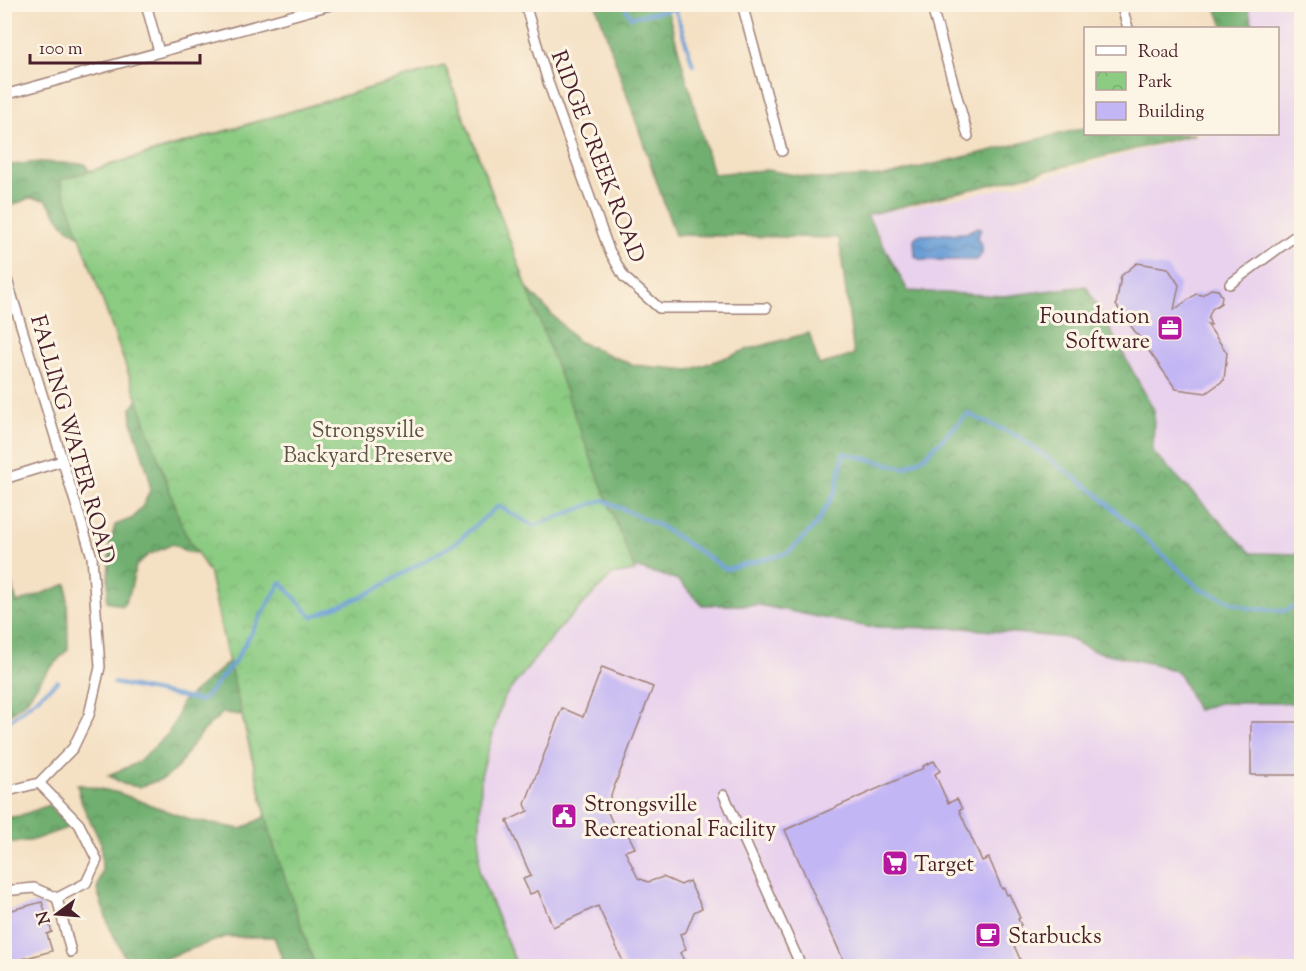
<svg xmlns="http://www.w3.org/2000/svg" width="1306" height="971" font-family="'Sorts Mill Goudy',serif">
	<defs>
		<pattern id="forest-crowns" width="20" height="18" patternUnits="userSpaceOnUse" patternTransform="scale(1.5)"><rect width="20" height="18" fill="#70af70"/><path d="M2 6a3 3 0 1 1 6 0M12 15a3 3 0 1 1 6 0" fill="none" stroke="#5e8e5c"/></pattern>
		<pattern id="park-crowns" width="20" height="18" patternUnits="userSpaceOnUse" patternTransform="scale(1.5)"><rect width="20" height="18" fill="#8bcb82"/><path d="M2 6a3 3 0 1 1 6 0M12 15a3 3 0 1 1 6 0" fill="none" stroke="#79ae70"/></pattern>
		<pattern id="water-waves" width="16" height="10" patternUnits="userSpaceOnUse" patternTransform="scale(1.5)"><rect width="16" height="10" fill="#6a9ed6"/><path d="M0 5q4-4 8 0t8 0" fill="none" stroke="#5980ae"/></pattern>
	</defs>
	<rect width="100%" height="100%" fill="#fcf5e5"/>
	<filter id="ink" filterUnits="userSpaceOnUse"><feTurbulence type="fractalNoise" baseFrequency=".0167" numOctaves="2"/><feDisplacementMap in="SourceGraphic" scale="12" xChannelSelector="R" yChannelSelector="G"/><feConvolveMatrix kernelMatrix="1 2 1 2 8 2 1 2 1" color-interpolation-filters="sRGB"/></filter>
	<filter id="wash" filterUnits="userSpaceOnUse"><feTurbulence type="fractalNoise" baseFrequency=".008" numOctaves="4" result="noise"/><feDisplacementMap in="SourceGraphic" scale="24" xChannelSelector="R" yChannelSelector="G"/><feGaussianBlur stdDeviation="1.35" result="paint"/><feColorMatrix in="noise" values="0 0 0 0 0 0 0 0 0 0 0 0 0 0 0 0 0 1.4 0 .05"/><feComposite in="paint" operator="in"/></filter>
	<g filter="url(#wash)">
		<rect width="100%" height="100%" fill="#f4e0c3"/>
		<!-- built -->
		<g fill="#e9d2ed">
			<polygon points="1247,5 1301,5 1301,553 1251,553 1153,452 1154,410 1086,286 1004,296 907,291 867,215 1000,189 1202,134 1278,134 1278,28 1254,28"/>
			<polygon points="632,563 678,580 702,605 759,605 868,627 962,628 1067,638 1094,651 1154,664 1173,670 1180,675 1197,710 1219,703 1301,703 1301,966 517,966 479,872 481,775 503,699 556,632 612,575 634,571"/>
		</g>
		<!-- forest -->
		<g fill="url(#forest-crowns)" stroke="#5d674e" stroke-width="1.5">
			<polygon points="596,5 666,5 713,174 766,170 819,179 884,176 1085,128 1086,134 1196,134 867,215 908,291 1004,296 1086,286 1154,410 1153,452 1251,553 1301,554 1301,703 1219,703 1197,710 1180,675 1173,670 1154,664 1094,651 1067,638 962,628 868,627 759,605 702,605 678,580 597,556 535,579 465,808 479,872 517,966 285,966 274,937 225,937 143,966 129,966 109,926 97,890 102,870 101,843 82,804 77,784 119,793 191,820 242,829 266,816 242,715 223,713 207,727 191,746 178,767 165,778 139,787 123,784 108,775 137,763 168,734 177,717 181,703 229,662 210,574 198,553 187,552 173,544 148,555 136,566 130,592 123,606 107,601 110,543 115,525 133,518 144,504 150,490 149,476 132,422 131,408 138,400 81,238 63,224 46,200 29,198 6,208 4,158 12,165 39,162 85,164 89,171 445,66 527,288 577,341 633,365 690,370 746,350 809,333 819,365 854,355 839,238 675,235"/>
			<polygon points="1215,5 1247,5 1254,28 1224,28"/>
			<polygon points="5,562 17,603 67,584 68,649 45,674 26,701 5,718"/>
			<polygon points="49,805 70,827 30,841 5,843 5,818 19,816"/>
		</g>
		<!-- park -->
		<polygon fill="url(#park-crowns)" stroke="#6a7556" stroke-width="1.5" points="445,66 580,430 635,571 612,575 556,632 503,699 481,775 479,872 517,966 315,966 273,843 225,646 210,574 184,531 60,180"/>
		<!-- water -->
		<polygon fill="url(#water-waves)" stroke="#5a5e80" stroke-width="1.5" points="977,227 981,229 977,239 982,245 982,254 977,260 921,260 915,256 914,239 918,235 966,233"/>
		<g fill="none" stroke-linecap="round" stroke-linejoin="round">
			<!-- stream -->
			<g stroke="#6a9ed6" stroke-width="4">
				<polyline points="623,4 631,17 675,9 693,65"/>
				<polyline points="114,683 202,701 235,661 281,582 312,617 366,595 454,544 498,506 534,526 603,500 660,526 726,569 788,553 816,525 836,490 844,453 904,468 924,457 968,414 1019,437 1095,492 1200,589 1247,608 1285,611 1302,603"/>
				<polyline points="4,725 58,681"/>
			</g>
		</g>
		<g id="blocks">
			<!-- building -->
			<g fill="#c3b6f4">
				<polygon points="1137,263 1168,268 1179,285 1174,310 1196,294 1202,295 1211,289 1218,290 1222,296 1221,303 1212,309 1208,318 1211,325 1207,324 1227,353 1224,380 1206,393 1176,389 1116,305 1121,276"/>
				<polygon points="602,667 653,687 606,808 618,835 627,832 635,848 625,851 638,878 648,882 663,877 681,885 689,881 702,908 694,912 686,932 680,934 686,949 680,953 687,966 625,966 598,906 553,927 538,891 530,894 523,879 531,876 507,821 528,811 525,804 562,708 583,717"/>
				<rect x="1251" y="722" width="51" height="53"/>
				<polygon points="934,761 940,771 935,774 948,803 957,799 962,809 959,810 982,861 989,858 1002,889 1004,888 1007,895 1009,894 1020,918 1018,919 1021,925 1019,926 1022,933 1019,934 1021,937 1012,941 1023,966 866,966 864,961 853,966 846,966 785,830 924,768 923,766"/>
				<polygon points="42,902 52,932 47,934 52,951 15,961 14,959 6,961 4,912"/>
			</g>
		</g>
	</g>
	<g filter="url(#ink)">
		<use href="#blocks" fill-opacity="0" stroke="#9f8077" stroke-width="1.5"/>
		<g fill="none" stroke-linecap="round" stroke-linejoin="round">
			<!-- street casing -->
			<g stroke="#9f8077" stroke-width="12">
				<g id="street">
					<polyline points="146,4 159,52"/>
					<polyline points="525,4 548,82 609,250 624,277 659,308 766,308"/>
					<polyline points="742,4 782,151"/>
					<polyline points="931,4 968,136"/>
					<polyline points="1121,4 1128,28"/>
					<polyline points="4,95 334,4"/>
					<polyline points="4,270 92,557 100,667 89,715 73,748 39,783 4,792"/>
					<polyline points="1230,284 1302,231"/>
					<polyline points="4,479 62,461"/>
					<polyline points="724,795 801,966"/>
					<polyline points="4,891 34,888 57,898 86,883 97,860 79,824 39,783"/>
					<polyline points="57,898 71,952"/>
				</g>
			</g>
			<!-- street -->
			<use href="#street" stroke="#fff" stroke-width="9"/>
		</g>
	</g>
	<!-- icons -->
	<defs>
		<g id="office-square" transform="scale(1.35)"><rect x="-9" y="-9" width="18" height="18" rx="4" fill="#b5179e" stroke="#fcf5e5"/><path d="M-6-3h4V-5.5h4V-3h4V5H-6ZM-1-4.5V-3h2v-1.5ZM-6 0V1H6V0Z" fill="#fff"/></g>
		<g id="civic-square" transform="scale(1.35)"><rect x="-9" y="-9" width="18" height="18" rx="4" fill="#b5179e" stroke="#fcf5e5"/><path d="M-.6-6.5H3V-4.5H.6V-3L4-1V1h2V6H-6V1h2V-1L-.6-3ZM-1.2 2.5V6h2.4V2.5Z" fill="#fff"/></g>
		<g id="supermarket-square" transform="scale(1.35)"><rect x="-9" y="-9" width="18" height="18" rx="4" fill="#b5179e" stroke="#fcf5e5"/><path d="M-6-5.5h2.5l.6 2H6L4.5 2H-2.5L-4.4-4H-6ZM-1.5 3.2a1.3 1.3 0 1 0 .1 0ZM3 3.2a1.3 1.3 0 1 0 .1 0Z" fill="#fff"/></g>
		<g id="cafe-square" transform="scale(1.35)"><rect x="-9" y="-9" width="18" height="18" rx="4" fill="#b5179e" stroke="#fcf5e5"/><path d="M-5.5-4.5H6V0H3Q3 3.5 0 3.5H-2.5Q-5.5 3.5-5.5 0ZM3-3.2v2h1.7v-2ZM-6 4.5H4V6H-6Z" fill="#fff"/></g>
	</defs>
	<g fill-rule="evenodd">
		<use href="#office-square" x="1170" y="328"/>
		<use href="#civic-square" x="564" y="816"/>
		<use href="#supermarket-square" x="895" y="863"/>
		<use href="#cafe-square" x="988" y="935"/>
	</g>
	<g text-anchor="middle" stroke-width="6" stroke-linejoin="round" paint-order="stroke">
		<!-- street labels -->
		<g font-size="22" fill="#4a1f2b" stroke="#fcf5e5">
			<text transform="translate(599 156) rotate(69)" y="8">RIDGE CREEK ROAD</text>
			<text transform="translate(74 439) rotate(74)" y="8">FALLING WATER ROAD</text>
		</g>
		<!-- poi labels -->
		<g font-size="22" fill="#4a1f2b" stroke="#fcf5e5" text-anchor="start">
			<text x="1150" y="323" text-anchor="end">Foundation<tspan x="1150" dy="25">Software</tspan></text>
			<text x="584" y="811">Strongsville<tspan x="584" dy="25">Recreational Facility</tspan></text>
			<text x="914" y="871">Target</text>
			<text x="1008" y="943">Starbucks</text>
		</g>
		<!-- park labels -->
		<g font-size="22" fill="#5e5345" stroke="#fcf5e5">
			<text x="368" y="437">Strongsville<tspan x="368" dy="25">Backyard Preserve</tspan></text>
		</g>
	</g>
	<!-- margin -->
	<rect width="1306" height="971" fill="none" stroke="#fcf5e5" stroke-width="24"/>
	<!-- legend -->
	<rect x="1084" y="27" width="195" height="108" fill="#fcf5e5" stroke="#b59f9b" stroke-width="1.5"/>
	<rect x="1096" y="46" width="30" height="9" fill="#ffffff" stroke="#b59f9b" stroke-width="1.5"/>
	<text x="1138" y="57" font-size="18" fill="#4a1f2b">Road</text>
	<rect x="1096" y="72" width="30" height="18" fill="url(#park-crowns)" stroke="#b59f9b" stroke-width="1.5"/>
	<text x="1138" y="87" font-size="18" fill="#4a1f2b">Park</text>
	<rect x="1096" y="102" width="30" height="18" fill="#c3b6f4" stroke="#b59f9b" stroke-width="1.5"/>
	<text x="1138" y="117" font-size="18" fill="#4a1f2b">Building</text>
	<!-- north arrow -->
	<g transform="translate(57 914) rotate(254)" stroke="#fcf5e5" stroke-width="4.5" paint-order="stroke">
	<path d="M0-4.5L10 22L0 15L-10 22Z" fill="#4a1f2b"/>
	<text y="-9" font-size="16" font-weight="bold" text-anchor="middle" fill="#4a1f2b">N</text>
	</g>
	<!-- scale -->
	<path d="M30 54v9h170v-9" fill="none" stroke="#4a1f2b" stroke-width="3"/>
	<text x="39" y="54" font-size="18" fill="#4a1f2b" stroke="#fcf5e5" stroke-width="4.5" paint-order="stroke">100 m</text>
</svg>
